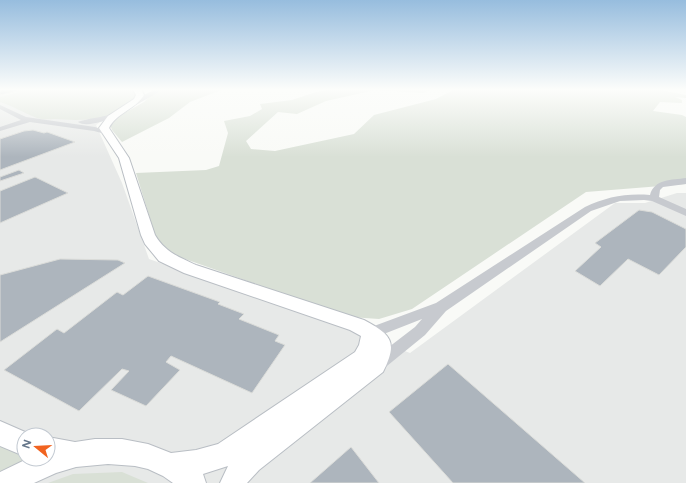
<svg xmlns="http://www.w3.org/2000/svg" width="686" height="483" font-family="Figtree,sans-serif">
	<rect width="100%" height="100%" fill="#f9faf7"/>
	<!-- built -->
	<path fill="#e7e9e8" fill-rule="evenodd" d="M0,89H124L136,96L96,125L122,183L149,259L336,325L410,353L615,203H645L677,193H686V483H0ZM24,435H48V459H24Z"/>
	<!-- green -->
	<g fill="#d9e0d6">
		<path d="M31,89H131L136,95C120,122 82,121 55,119C49,119 42,120 37,118C24,113 13,106 0,102V97Z"/>
		<polygon points="166,89 224,89 190,102 169,118 122,142 112,130 110,124 121,115 144,102 150,96"/>
		<polygon points="339,89 433,89 423,93 375,90 326,101 297,114 278,112 246,141 251,149 275,151 354,134 374,115 436,99 455,89 655,89 686,95 686,98 675,97 682,100 682,103 660,102 653,111 682,115 686,117 686,184 586,192 412,309 379,319 350,317 168,253 155,235 136,173 206,170 219,166 228,133 224,121 250,116 262,109 260,104 292,100 316,92"/>
		<polygon points="0,445 24,456 24,459 30,459 0,477"/>
		<polygon points="122,472 148,483 48,483 73,474"/>
	</g>
	<!-- building -->
	<g fill="#adb5bd" stroke="#dbdcd9">
		<polygon points="0,89 26,89 0,95"/>
		<polygon points="33,130 44,133 47,132 75,142 0,170 0,139 24,131"/>
		<polygon points="19,170 24,173 0,181 0,177"/>
		<polygon points="35,177 68,193 0,223 0,191"/>
		<polygon points="639,210 652,212 686,229 686,247 659,275 628,259 600,286 575,271 601,247 595,243"/>
		<polygon points="60,259 118,260 125,263 0,342 0,275"/>
		<polygon points="148,276 220,302 218,304 244,314 239,319 279,335 275,341 285,345 252,393 171,356 166,362 180,370 146,406 111,390 129,371 122,369 79,411 4,370 57,329 64,333 117,292 123,295"/>
		<polygon points="448,364 585,483 453,483 389,412"/>
		<polygon points="351,447 379,483 310,483"/>
	</g>
	<g fill="none" stroke-linecap="round" stroke-linejoin="round">
		<!-- secondary casing -->
		<g stroke="#b9bec4" stroke-width="2">
			<g id="secondary">
				<path d="M133,89H141L144,95C135,110 116,113 109,128L129,158L155,235C165,252 179,257 196,265L364,320C392,335 398,342 383,372L259,470L247,483H220L228,466L203,474L206,483H173L163,476L148,469L135,466L108,464L76,467L56,473L34,483H0V472L27,459H48V437L75,442L95,439H122L148,444L171,453L196,450L218,444L355,352L359,345L361,336L350,330L184,273L159,261L145,244L141,235L119,158L99,128L108,116L134,99L136,95Z"/>
				<polygon points="0,421 32,435 24,435 24,456 0,446"/>
			</g>
		</g>
		<!-- street -->
		<g fill="#c7cacf" fill-rule="evenodd">
			<polygon points="156,89 164,89 136,105 131,104 144,95"/>
			<polygon points="0,105 26,117 95,127 109,132 105,134 94,131 30,122 0,131 0,127 21,120 0,109"/>
			<path d="M114,114L117,116L116,117C106,120 87,128 78,122C81,120 107,116 114,114Z"/>
			<path d="M686,178V184L663,187L660,190L659,197L686,209V216L652,201L644,200L620,201L591,211L446,311L425,335L382,370L377,372L372,370L369,365L372,360L415,327L422,319L371,339L366,337L364,333L366,329L436,303L585,207C606,197 626,193 650,195C654,179 672,180 686,178Z"/>
		</g>
		<!-- secondary -->
		<use href="#secondary" fill="#fff" fill-rule="evenodd"/>
	</g>
	<!-- sky -->
	<linearGradient id="sky" x2="0" y2="1"><stop stop-color="#97bdde"/><stop offset="0.57" stop-color="#fcfdfb"/><stop offset="1" stop-color="#fcfdfb" stop-opacity="0"/></linearGradient>
	<rect width="686" height="157" fill="url(#sky)"/>
	<!-- north arrow -->
	<g transform="translate(36 447) rotate(288)"><circle r="19" fill="#ffffff" stroke="#c2c9d1"/>
	<path d="M0-3L7 15L0 10L-7 15Z" fill="#f16320"/>
	<text y="-6" font-size="11" font-weight="bold" text-anchor="middle" fill="#66778b">N</text>
	</g>
</svg>
